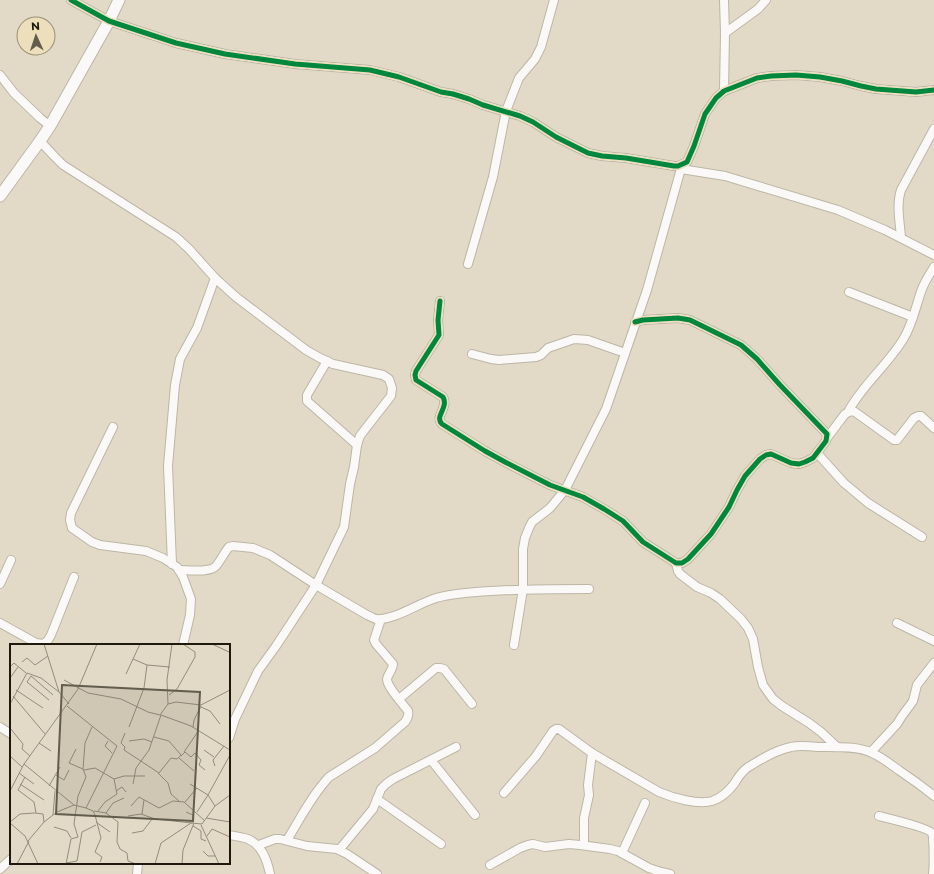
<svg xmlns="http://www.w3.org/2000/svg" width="934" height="874" font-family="Montserrat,sans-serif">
	<rect width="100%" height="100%" fill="#e2dac7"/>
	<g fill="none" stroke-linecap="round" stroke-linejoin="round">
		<!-- street casing -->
		<g stroke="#bcb6a7" stroke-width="10">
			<g id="street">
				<polyline points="71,0 109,21 176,43 225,54 295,64 370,70 399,77 441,92 453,94 469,99 483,105 520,116 533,122 556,137 588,153 602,156 626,158 674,166 678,166 687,162 694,146 705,114 716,98 724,91 757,78 771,76 796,75 820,77 842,81 861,86 876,89 916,92 934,90"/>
				<polyline points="725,33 758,9 766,0"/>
				<polyline points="0,75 14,93 40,118 50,126"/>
				<polyline points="724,91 725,33 724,0"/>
				<polyline points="40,141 54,156 63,165 176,237 189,249 215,278 236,297 306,350 320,358 333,364 383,375 389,379 392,388 391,396 366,428 360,436 357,445 354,467 350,484 344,527 316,585 276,646 258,671 235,719 229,738"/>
				<polyline points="681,169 725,176 838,210 885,230 934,255"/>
				<path d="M901,238C900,222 896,205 901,190L934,129"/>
				<polyline points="468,264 493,177 506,111 519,78 535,59 541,47 554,0"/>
				<polyline points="849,292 913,317"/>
				<path d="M440,301L438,320L439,335L416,371L415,375L416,380L443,397C449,408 434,416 442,424L485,451L505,462L550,485L583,497L604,509L623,521L643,542L676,563H682L688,559L711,534L729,507L737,490L745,476L760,459L766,455L771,454L791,463L799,464L805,462L813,458L826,441L827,434L780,385L757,359L741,345L690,320L678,318L643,320L635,322"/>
				<polyline points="472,354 491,359 499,360 536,357 541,355 548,348 574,339 588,340 625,353"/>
				<polyline points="327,361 307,395 307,401 357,445"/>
				<path d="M848,412C862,385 888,365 904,338C913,323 916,305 922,289C925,281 930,274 934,267"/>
				<polyline points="113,427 71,513 70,520 72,528 92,542 100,545 146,551 163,558 177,567 183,577 191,599 190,615 183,645"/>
				<polyline points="827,438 845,414 851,411 855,412 894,440 897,440 914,418 918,416 921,416 934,428"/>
				<polyline points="817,453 844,483 868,503 922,537"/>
				<polyline points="676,563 678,571 680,574 697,587 711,593 720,599 741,619 748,628 753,639 758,667 763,685 773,699 782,706 809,723 821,732 837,747"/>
				<polyline points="172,564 168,466 175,385 180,359 197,328 215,278"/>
				<path d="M179,570C188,570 210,573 216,566C221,560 224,553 229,547L233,546L253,548L270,555L316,585L367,615C370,616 373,618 376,619C393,621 419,603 436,598C454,593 472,592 491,591C524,589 556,589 589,589"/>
				<polyline points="0,584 11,560"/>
				<polyline points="0,623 36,643 44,644 48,640 51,635 74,577"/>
				<polyline points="897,623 934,641"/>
				<polyline points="514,645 523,589 523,549 525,538 529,528 532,522 550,508 565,490 606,409 647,290 682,165"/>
				<polyline points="399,699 436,668 440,668 444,669 472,704"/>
				<polyline points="0,727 11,734"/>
				<polyline points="871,752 897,724 902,716 913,701 917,685 920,681 934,663"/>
				<polyline points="431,760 475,815"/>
				<path d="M504,793L536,756L553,731L556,729H559L592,753L659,792C673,798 698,805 712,801C721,798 728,792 734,784C738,778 741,772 747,768C759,760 777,750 791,747C799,745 809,746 818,747C833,747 859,746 872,753C882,757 891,765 900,771C912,779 923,787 934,796"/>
				<polyline points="377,799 441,844"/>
				<path d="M879,816C887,818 929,828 932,833C934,838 934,867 933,874"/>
				<path d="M229,835C235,836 242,837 248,839C262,845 267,860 270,874"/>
				<path d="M287,840C300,819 312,795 329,777L375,748L405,722C408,718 409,715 408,711C403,704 387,687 387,679C388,674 393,669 393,664L376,644L374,640L381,619"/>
				<polyline points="259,845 275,839 280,839 307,846 337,849 347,854 377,874"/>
				<polyline points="584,845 584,818 589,795 588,785 592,753"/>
				<polyline points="339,850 373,809 381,789 386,784 393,779 456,747"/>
				<polyline points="622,853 645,803"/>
				<polyline points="490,865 520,848 528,845 533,844 545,847 569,844 580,845 610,849 618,851 649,868 661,872 670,874"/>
				<polyline points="0,869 11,859"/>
				<polyline points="137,874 138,863"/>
			</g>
		</g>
		<!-- secondary casing -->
		<g stroke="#bcb6a7" stroke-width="13">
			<polyline id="secondary" points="0,196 40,141 50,126 109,21 119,0"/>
		</g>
		<!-- street -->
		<use href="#street" stroke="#fbf9f7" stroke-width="8"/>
		<!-- secondary -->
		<use href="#secondary" stroke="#fbf9f7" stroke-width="11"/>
		<!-- cycleway casing -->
		<g stroke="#eddfbc" stroke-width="8">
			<g id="cycleway">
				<polyline points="71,0 109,21 176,43 225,54 295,64 370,70 399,77 441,92 453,94 469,99 483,105 520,116 533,122 556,137 588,153 602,156 626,158 674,166 678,166 687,162 694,146 705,114 716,98 724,91 757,78 771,76 796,75 820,77 842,81 861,86 876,89 916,92 934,90"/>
				<path d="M440,301L438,320L439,335L416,371L415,375L416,380L443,397C449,408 434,416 442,424L485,451L505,462L550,485L583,497L604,509L623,521L643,542L676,563H682L688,559L711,534L729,507L737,490L745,476L760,459L766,455L771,454L791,463L799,464L805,462L813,458L826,441L827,434L780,385L757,359L741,345L690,320L678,318L643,320L635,322"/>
			</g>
		</g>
		<!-- cycleway -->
		<use href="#cycleway" stroke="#00873e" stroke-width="5"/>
	</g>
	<!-- overview -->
	<g transform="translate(10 644)">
		<rect width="220" height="220" fill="#e2dac7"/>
		<path fill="none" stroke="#948d7c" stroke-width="1" d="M34,0L49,48L59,60M202,0L219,8M123,15L137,21L160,23M12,18L17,14L25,21L38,12M0,23L4,19L16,29M116,30L130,0M21,32L17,38L39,56M21,32L43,51M0,34L8,23M54,36L78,49L111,55L138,68L150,71L158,60L166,58L191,61L220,46M6,46L33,64M159,51L167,45L185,13V8L173,0M3,52L35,90M0,60L17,29L31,34L49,48M158,60L157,36L162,0M191,63L200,67L210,80M151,71L181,82L220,106M119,83L134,44L137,21M183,83L184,76L191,62M0,84L13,100L12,105L20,112M115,89L111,99L115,103L114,106L149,129L161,114L167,115L171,111L159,97L144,93M98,97L95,102L102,109M119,97L134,95L142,98M29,99L41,107M194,106L204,113M174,108L189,86M0,112L12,123M171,112L175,108L181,113L185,109L191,116L189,121L195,126M169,114L184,127M14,120L64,161M205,122L203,116L214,102M73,125L75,99L82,83M74,126L85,124L104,135L114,132H135M9,129L24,140M148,129L158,139L161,150L169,157M46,131L54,136L59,126M15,133L8,146L24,158L26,169M10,140L34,156M123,140L126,124L139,106L151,71M180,140L198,151L187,168M39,142L50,123M0,147L14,120L68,45L87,0M106,147L112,143L116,148M175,158L187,144M121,162L129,153L149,164L163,157L174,158L195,177M205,162L198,151L220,111M76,164L83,167L85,171L91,194L85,208L92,213L90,218M84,167L96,169L108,178L107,198L110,205L117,209L118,217L126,220M88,167L95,158L107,150L104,135M176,168L183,171V179M96,169L103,159L114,154M132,170L134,156M43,171L45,147M118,172L131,170L145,175L182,179M196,174L220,178M0,178L10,170L25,169L33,170L34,178M86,178L100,188M0,179L15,192L28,220M191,181L209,220M183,182L191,187V195L196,197M44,183L57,187L61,194M122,189L133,187L142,175M197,192L202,185L220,193M18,197L34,178L47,168L64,161L76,164L107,102L57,62M193,207L198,212H205M56,219L67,217L72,188L86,181M7,220L19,197M56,220L61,195L68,193L64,180L68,152L76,133L73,125L59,119L66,105M145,220L151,199L181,179L192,180L205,162L220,151M172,220L173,206L184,179"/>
		<path fill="#635d4d" fill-opacity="0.15" stroke="#635d4d" stroke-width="2" d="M52,41L190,48L183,177L46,170Z"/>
		<rect width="220" height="220" fill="none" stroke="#1e190c" stroke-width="2"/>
	</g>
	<!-- north arrow -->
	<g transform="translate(36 36) rotate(357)"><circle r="19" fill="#eddfbc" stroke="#9a9076"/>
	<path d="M0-3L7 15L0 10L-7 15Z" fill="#635d4d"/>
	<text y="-6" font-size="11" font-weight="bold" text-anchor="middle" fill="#1e190c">N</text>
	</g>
</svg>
